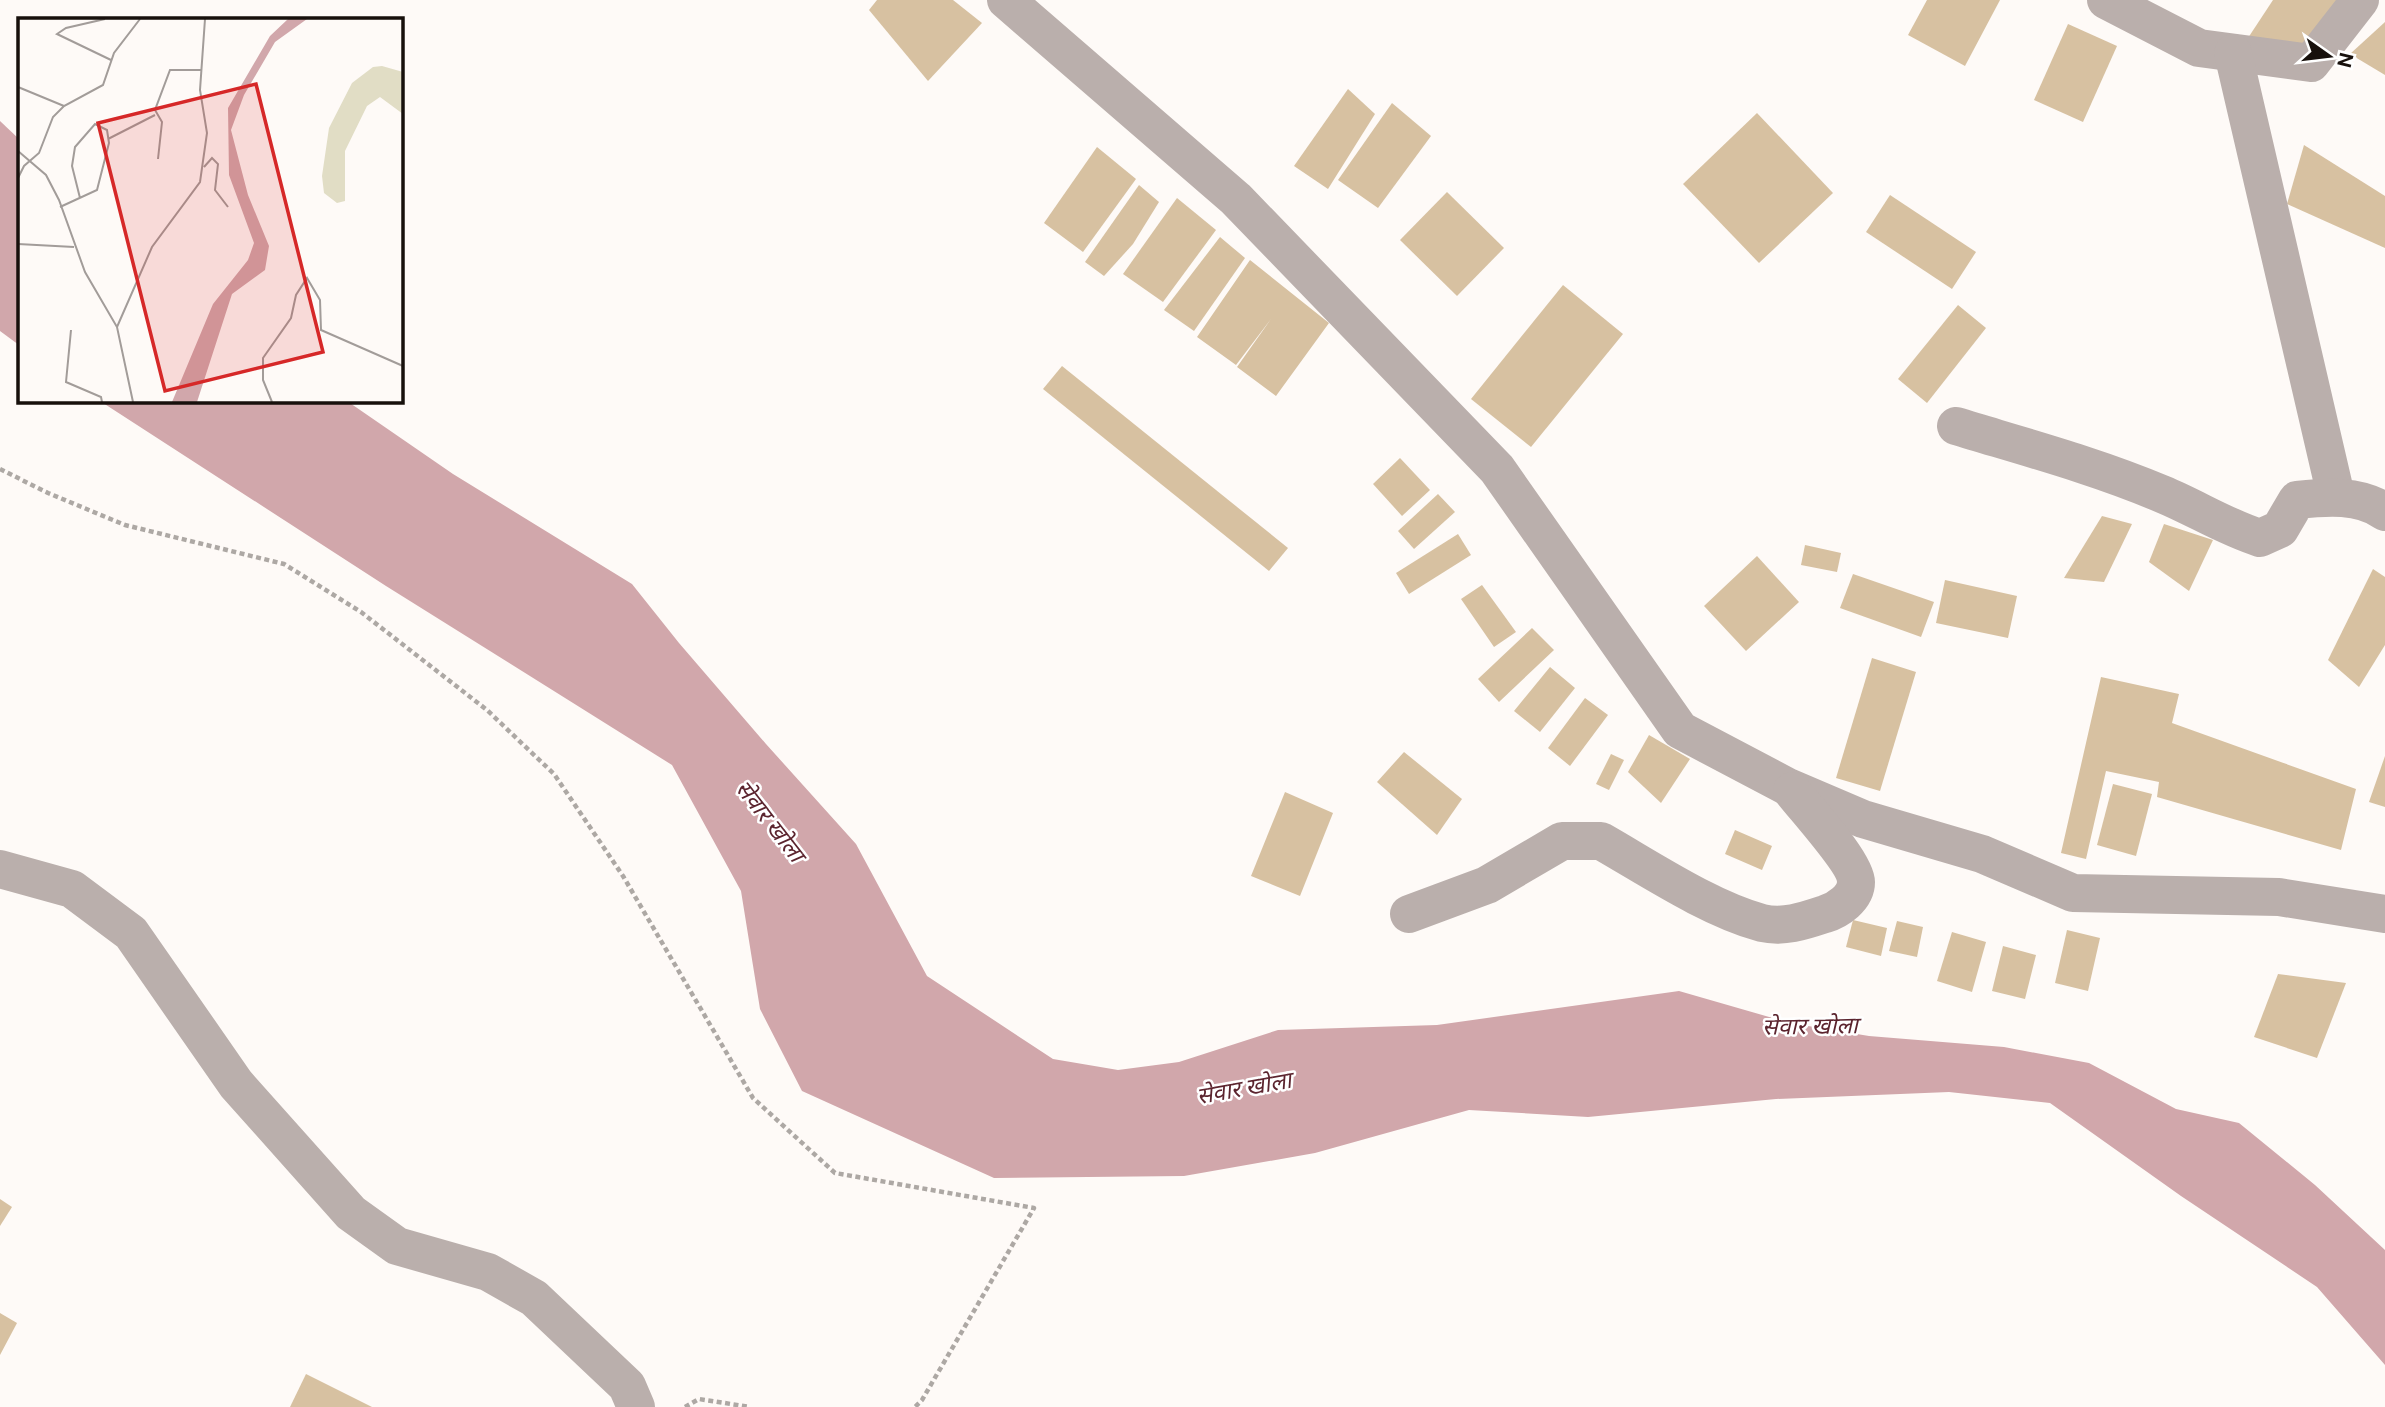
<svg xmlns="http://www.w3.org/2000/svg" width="2385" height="1407" font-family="'Public Sans','Noto Sans Devanagari',sans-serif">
	<rect width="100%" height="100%" fill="#fefaf7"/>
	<!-- water -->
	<g fill="#d1a7ab">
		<polygon points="0,121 19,139 19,345 0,331"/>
		<polygon points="100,401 347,401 453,474 632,584 679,643 766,744 856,844 927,976 1053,1059 1118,1070 1179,1062 1278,1030 1437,1025 1679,991 1790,1023 1869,1036 2004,1047 2089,1063 2176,1109 2239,1123 2315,1185 2385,1250 2385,1365 2317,1287 2181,1196 2050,1103 1949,1092 1776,1099 1588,1117 1469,1110 1315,1153 1184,1176 994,1178 802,1091 760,1009 741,891 672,765 386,586"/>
	</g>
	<!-- building -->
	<g fill="#d7c1a1">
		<polygon points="877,0 953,0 982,23 928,81 869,10"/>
		<polygon points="1927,0 2000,0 1965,66 1908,35"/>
		<polygon points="2273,0 2339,0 2293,71 2246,41"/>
		<polygon points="2385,22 2385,75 2350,54"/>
		<polygon points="2068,24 2117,46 2083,122 2034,100"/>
		<polygon points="1348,89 1375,114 1328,189 1294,166"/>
		<polygon points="1392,103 1431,136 1378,208 1338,180"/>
		<polygon points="1757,113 1833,193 1759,263 1683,184"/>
		<polygon points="2304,145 2385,196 2385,248 2287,204"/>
		<polygon points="1097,147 1136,179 1083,252 1044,223"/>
		<polygon points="1139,185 1159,202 1133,244 1104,276 1085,262"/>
		<polygon points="1447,192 1504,248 1457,296 1400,240"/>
		<polygon points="1890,195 1976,252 1952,289 1866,232"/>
		<polygon points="1177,198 1216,230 1163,302 1123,274"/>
		<polygon points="1220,237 1245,258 1194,331 1164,310"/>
		<polygon points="1250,260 1329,323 1276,396 1237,367 1271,319 1236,365 1197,337"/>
		<polygon points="1563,285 1623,334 1531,447 1471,399"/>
		<polygon points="1958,305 1986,328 1927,403 1898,379"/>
		<polygon points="1062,366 1288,548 1269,571 1043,389"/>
		<polygon points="1400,458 1430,490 1402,516 1373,484"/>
		<polygon points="1438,494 1455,512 1414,549 1398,531"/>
		<polygon points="2102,516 2132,524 2104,582 2064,578"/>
		<polygon points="2164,524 2213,540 2189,591 2149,562"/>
		<polygon points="1458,534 1471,555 1409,594 1396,573"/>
		<polygon points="1805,545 1841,553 1837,572 1801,565"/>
		<polygon points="1757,556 1799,602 1746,651 1704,606"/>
		<polygon points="2373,569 2385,577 2385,645 2359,687 2328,660"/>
		<polygon points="1853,574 1934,602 1921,637 1840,608"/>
		<polygon points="1945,580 2017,596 2008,638 1936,623"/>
		<polygon points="1482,585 1516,632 1494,647 1461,599"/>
		<polygon points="1532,628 1554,650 1499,702 1478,679"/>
		<polygon points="1872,658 1916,672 1880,791 1836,778"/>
		<polygon points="1550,667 1575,688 1540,732 1514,711"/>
		<polygon points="2101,677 2179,694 2172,723 2356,789 2341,850 2157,797 2159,782 2106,771 2086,859 2061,853"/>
		<polygon points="1585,698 1608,715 1570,766 1548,748"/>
		<polygon points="1649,735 1690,759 1661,803 1628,772"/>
		<polygon points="1404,752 1462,799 1437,835 1377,782"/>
		<polygon points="1611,754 1624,760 1609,790 1596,784"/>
		<polygon points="2385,756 2385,807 2369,802"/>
		<polygon points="2113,784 2152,794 2136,856 2097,845"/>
		<polygon points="1285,792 1333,813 1300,896 1251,876"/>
		<polygon points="1735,830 1772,846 1762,870 1725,854"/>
		<polygon points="1853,920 1887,928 1881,956 1846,947"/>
		<polygon points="1897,921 1923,927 1917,957 1889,951"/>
		<polygon points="2067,930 2100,938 2088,991 2055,983"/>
		<polygon points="1952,932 1986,942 1972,992 1937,981"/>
		<polygon points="2003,946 2036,955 2025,999 1992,991"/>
		<polygon points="2278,974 2346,983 2317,1058 2254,1037"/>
		<polygon points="0,1199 12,1207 0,1226"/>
		<polygon points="0,1313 17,1323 0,1355"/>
		<polygon points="306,1374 372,1407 290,1407"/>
	</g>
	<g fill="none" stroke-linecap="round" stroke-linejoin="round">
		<!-- path -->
		<g stroke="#ada8a4" stroke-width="4.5" stroke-dasharray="5 3.5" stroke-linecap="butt">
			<polyline points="0,469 48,493 125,525 284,564 361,612 487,710 554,774 623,876 753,1098 835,1173 1034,1208 922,1400 915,1407"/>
			<polyline points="685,1407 699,1399 750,1407"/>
		</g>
		<!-- minor -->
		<g stroke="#baafac" stroke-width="38">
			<polyline points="1006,0 1236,199 1497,469 1680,730 1788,787 1863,819 1982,854 2073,893 2279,897 2385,914"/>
			<polyline points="2106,0 2199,48 2311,63 2360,0"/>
			<polyline points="2233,53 2336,496"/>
			<path d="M1956,426C2025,447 2096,466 2162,494C2196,508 2225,527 2260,538L2280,529L2297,500C2326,497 2360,494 2385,512"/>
			<polyline points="0,869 72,889 131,933 236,1084 351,1213 397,1246 488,1272 534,1298 627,1386 636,1407"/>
			<path d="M1409,914L1487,885L1562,841H1601C1650,869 1708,908 1762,923C1784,928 1804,921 1825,914C1838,910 1856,898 1856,882C1856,863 1805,808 1792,791"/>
		</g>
	</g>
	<g text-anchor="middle" stroke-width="5" stroke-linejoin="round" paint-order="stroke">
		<!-- water labels -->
		<g font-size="23" font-style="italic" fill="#5b242e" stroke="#fff">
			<text transform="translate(770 821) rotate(52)" y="8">सेवार खोला</text>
			<text transform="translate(1810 1026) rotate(-1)" y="8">सेवार खोला</text>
			<text transform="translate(1244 1088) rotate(-10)" y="8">सेवार खोला</text>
		</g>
	</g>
	<!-- overview -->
	<g transform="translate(18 18)">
		<rect width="385" height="385" fill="#fefaf7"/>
		<path d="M364,48L385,54V96L362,79L349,88L327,133V183L319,185L306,175L304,158L311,110L334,65L355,49Z" fill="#e1ddc5"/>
		<path d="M270,1H289L257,24L226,77L213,112L230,177L251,228L247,252L214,276L179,384H154L195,286L230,242L236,225L211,157L210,90L252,18Z" fill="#d1a7ab"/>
		<path fill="none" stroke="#a29c99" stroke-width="2" d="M87,1L48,10L39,16L93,42M0,69L46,88M90,121L137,97M0,133L28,157L41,182L67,254L99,309L115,384M140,141L144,104L137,92L152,52H184M186,149L194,140L200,146L197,172L210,189M0,160L6,148L21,135L35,99L46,88L85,67L96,35L122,1M42,189L79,172L91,125L89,112L77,106L57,129L54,148L62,180M0,226L56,229M99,309L134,229L182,164L189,115L182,72L187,1M53,312L48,364L83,379L84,384M254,384L245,362V340L273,300L278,277L289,260L302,282L303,312L385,348"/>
		<path fill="#d62828" fill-opacity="0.15" stroke="#d62828" stroke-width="3.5" d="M238,66L305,334L147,373L80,105Z"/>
		<rect width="385" height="385" fill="none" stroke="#17100c" stroke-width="3.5"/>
	</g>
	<!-- north arrow -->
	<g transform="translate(2329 56) rotate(104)" stroke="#ffffff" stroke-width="5" paint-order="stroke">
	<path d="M0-5L12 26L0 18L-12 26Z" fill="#17100c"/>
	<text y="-10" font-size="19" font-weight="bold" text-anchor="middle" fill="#17100c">N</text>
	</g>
</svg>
